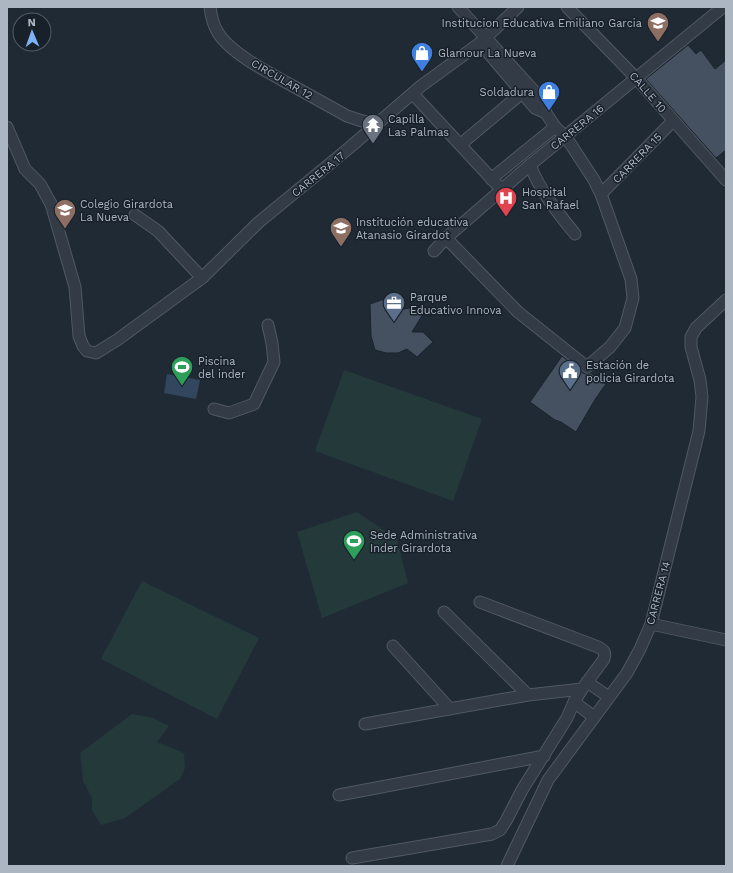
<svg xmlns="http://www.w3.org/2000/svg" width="733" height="873" font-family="'Work Sans',sans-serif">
	<rect width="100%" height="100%" fill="#1f2a35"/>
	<!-- green -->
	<g fill="#243939">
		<polygon points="344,370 482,419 453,501 315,451"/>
		<polygon points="357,512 397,539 408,583 322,618 297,532"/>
		<polygon points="142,581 259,638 217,719 101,659"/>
		<polygon points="132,714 153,718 169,726 157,742 184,753 185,768 180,779 125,818 101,825 92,810 92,798 83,781 80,753"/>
	</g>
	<!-- water -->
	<polygon fill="#32465d" points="167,374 200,380 196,399 164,393"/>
	<!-- building -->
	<g fill="#455160" stroke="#1a232c">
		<polygon points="688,45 696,54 701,50 715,69 726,60 726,150 716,158 646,79"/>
		<polygon points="387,298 388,306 403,309 410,308 423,314 412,332 423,332 433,342 417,357 407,349 398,353 386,353 375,350 371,336 370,304"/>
		<polygon points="562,356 583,373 586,374 591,373 606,384 596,398 576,432 561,422 555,420 530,402"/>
	</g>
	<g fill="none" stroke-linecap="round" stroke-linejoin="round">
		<!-- minor casing -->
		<g stroke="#505964" stroke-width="13">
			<g id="minor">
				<path d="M210,7C211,15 213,24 217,31C229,53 271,74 293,86C311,96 329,106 347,116L362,121L378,123"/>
				<polyline points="567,7 637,79 726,180"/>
				<polyline points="480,43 535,108 546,113"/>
				<polyline points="413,94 502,190"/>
				<polyline points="7,127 25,169 40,184 51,204 75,287 79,336 83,346 87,351 96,353 117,340 202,278 259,222 349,148 421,86 480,43 518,7"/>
				<polyline points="461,144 522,93"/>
				<path d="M530,165C540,191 558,213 575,234"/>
				<polyline points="491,179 555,127"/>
				<polyline points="601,194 673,121"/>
				<polyline points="135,215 158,231 202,278"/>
				<polyline points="446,238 518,312 587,367 610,347 625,328 633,298 631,279 601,194 594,180 566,137 555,127 546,113 543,101 458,7"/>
				<polyline points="434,251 446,238 530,165 723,7"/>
				<polyline points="214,409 229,413 254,404 274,362 272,343 268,325"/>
				<polyline points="444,612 528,695"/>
				<polyline points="651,624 726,640"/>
				<polyline points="393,646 450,709"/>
				<polyline points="587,682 609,697"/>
				<polyline points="574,702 594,717"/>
				<polyline points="365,724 528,695 582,689"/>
				<polyline points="339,795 544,756"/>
				<path d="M352,858L492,834L500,830L506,821L522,790L567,718L574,702L582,689L604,659C606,652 604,650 598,647L480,602"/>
				<polyline points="507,866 548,780 627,673 640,649 651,624 699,431 702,397 700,380 691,347 691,337 696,328 726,300"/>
			</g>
		</g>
		<!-- minor -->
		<use href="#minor" stroke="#323b46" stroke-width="11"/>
	</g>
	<!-- icons -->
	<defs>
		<g id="school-pin" transform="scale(1.15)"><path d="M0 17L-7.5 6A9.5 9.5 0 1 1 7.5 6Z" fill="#8d6e63" stroke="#18212a"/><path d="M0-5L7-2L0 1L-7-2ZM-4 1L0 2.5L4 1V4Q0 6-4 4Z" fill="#fff"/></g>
		<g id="shop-pin" transform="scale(1.15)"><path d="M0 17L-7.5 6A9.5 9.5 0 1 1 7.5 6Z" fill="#3f7fe0" stroke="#18212a"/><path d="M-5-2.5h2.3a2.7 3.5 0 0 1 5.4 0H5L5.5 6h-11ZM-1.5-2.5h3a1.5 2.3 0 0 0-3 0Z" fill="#fff"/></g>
		<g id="temple-pin" transform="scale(1.15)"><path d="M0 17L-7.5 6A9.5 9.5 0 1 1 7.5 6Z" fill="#6b7280" stroke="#18212a"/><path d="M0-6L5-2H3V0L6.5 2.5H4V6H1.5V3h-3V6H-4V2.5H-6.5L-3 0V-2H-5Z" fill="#fff"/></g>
		<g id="hospital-pin" transform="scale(1.15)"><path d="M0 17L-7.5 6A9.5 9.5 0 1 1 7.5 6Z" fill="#e0444e" stroke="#18212a"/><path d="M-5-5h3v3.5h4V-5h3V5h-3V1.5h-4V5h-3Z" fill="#fff"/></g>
		<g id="office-pin" transform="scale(1.15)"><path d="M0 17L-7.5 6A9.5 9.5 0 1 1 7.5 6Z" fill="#5c6f8a" stroke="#18212a"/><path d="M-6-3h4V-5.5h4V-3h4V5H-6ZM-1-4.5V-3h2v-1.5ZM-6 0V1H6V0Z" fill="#fff"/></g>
		<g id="stadium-pin" transform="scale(1.15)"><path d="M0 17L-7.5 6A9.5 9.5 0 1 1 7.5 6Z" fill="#2e9e5b" stroke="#18212a"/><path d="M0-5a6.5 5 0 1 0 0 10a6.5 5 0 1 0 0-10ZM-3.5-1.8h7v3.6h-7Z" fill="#fff"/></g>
		<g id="civic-pin" transform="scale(1.15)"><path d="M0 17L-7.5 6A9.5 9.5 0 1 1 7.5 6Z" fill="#5c6f8a" stroke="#18212a"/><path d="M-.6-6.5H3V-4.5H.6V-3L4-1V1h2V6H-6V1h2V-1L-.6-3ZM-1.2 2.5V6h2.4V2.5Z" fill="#fff"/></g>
	</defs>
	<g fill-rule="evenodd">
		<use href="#school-pin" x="658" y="23"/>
		<use href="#shop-pin" x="422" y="53"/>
		<use href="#shop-pin" x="549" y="92"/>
		<use href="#temple-pin" x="373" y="125"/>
		<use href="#hospital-pin" x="506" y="198"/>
		<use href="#school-pin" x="65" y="210"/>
		<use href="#school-pin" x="341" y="228"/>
		<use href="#office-pin" x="394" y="303"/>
		<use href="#stadium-pin" x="182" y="367"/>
		<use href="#civic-pin" x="570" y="371"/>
		<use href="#stadium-pin" x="354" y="541"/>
	</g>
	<g text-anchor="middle" stroke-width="3" stroke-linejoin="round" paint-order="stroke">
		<!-- poi labels -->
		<g font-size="11" fill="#acb6c3" stroke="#18212a" text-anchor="start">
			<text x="642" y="27" text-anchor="end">Institucion Educativa Emiliano Garcia</text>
			<text x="438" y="57">Glamour La Nueva</text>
			<text x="534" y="96" text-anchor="end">Soldadura</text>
			<text x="388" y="123">Capilla<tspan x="388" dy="13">Las Palmas</tspan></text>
			<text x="522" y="196">Hospital<tspan x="522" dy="13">San Rafael</tspan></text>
			<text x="80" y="208">Colegio Girardota<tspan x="80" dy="13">La Nueva</tspan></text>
			<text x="356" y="226">Institución educativa<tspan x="356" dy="13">Atanasio Girardot</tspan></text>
			<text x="410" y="301">Parque<tspan x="410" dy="13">Educativo Innova</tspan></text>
			<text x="198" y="365">Piscina<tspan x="198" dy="13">del inder</tspan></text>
			<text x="586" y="369">Estación de<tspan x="586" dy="13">policia Girardota</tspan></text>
			<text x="370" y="539">Sede Administrativa<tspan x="370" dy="13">Inder Girardota</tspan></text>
		</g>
		<!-- street labels -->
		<g font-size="11" fill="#acb6c3" stroke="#18212a">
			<text transform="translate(282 79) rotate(30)" y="4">CIRCULAR 12</text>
			<text transform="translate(648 92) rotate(49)" y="4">CALLE 10</text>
			<text transform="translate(577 127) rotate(-39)" y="4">CARRERA 16</text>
			<text transform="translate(637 158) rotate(-46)" y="4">CARRERA 15</text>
			<text transform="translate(318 174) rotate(-39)" y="4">CARRERA 17</text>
			<text transform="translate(658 593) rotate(-75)" y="4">CARRERA 14</text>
		</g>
	</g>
	<!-- border -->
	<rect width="733" height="873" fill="none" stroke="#acb6c3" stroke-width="16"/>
	<!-- north arrow -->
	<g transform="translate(32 32) rotate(358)"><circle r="19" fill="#18212a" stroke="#535d67"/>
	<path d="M0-3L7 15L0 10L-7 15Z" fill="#7eb2f7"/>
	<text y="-6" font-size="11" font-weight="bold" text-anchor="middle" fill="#acb6c3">N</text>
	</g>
</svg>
